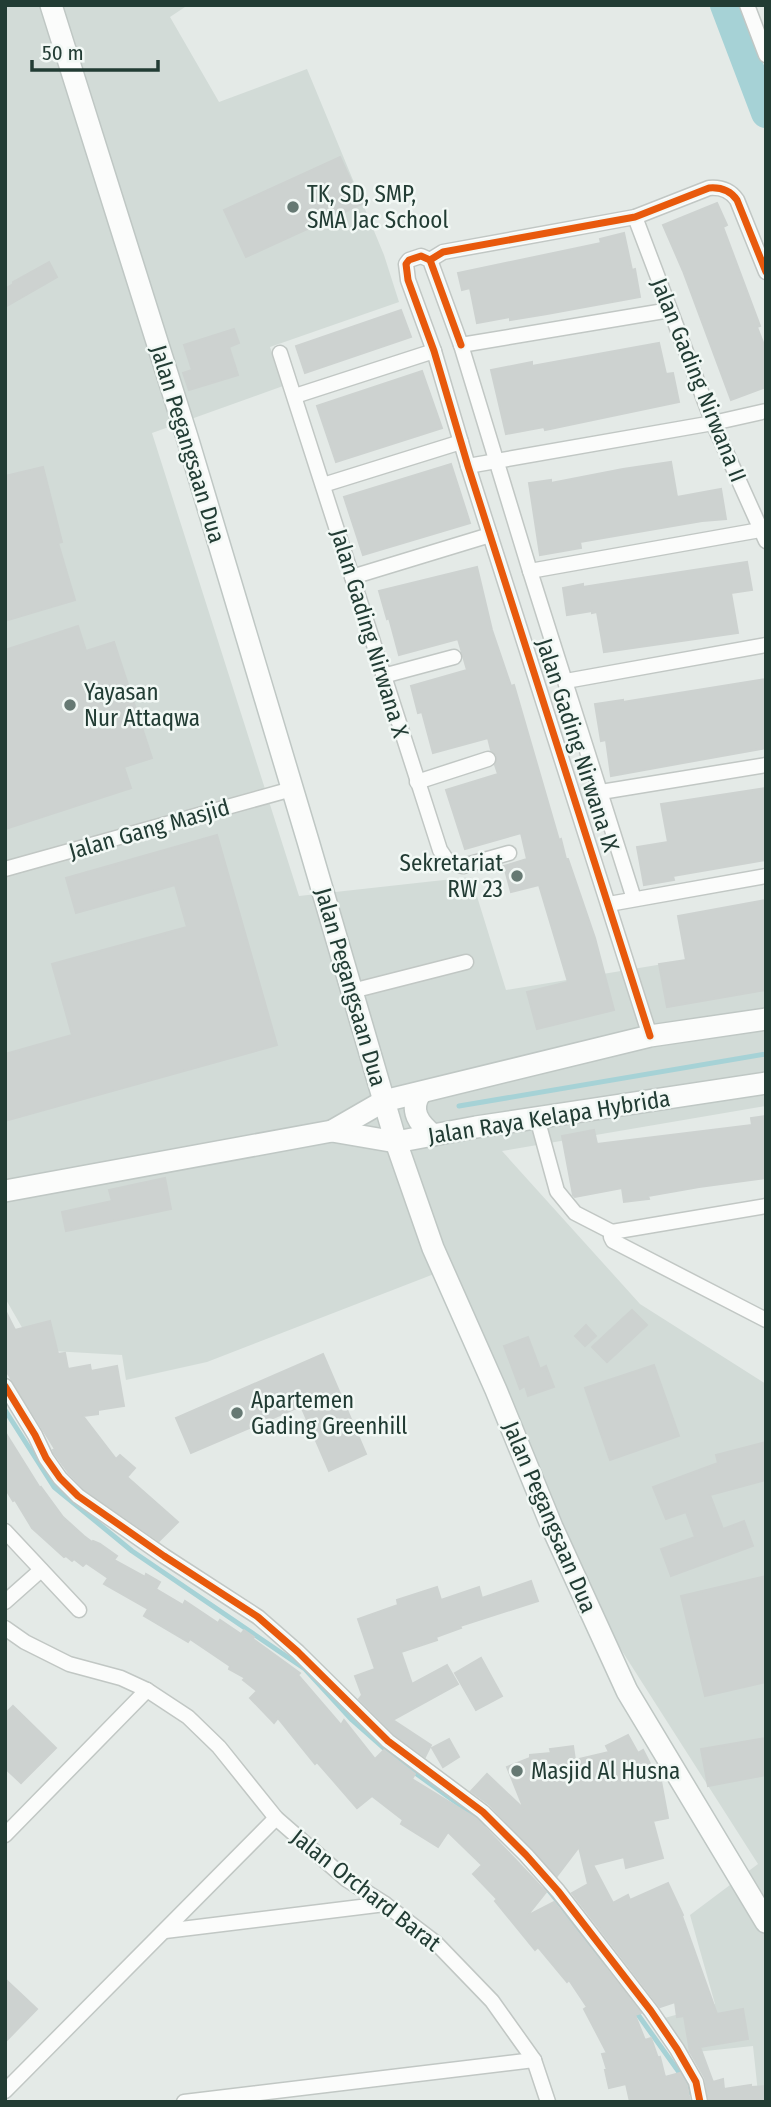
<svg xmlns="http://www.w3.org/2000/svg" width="771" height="2107" font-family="'Fira Sans Condensed',sans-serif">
	<rect width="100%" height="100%" fill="#e4eae7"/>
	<!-- built -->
	<polygon fill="#d2dbd7" points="5,5 188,5 170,17 219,102 307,69 384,255 399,302 270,347 283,386 152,433 299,896 471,877 506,990 766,947 766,1106 502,1151 640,1304 766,1384 766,2102 759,2102 753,2046 677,2054 661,2019 715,2004 690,1915 758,1864 546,1532 447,1269 207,1362 126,1380 122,1355 35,1350 5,1298"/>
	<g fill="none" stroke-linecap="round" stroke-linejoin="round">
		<!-- stream -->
		<g stroke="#a6d2d6" stroke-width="5">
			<polyline points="459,1106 766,1054"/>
			<polyline points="5,1410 54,1487 132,1551 305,1669 352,1720 396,1759 486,1824"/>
			<polyline points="546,1887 563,1908 604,1967"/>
			<polyline points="634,2009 691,2089 691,2093"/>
		</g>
		<!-- river -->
		<polyline stroke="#a6d2d6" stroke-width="30" points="725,5 766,113"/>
	</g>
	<!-- building -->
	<g fill="#cdd2d0" stroke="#cdd2d0" stroke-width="2">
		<polygon points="340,157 362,204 246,257 224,210"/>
		<polygon points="717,203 727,225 723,227 760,326 757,327 766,350 766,387 731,400 683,271 663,225"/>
		<polygon points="624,233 632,270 635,269 640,297 547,314 510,320 510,317 477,323 470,288 462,290 458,273 601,243 600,239"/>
		<polygon points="49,262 57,277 5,307 5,289 13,284 13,282"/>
		<polygon points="401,310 411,337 305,373 296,346"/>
		<polygon points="234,329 239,343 229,347 238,375 189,390 183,373 192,370 184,345"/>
		<polygon points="659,343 666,374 673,373 679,402 545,430 544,427 506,434 491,370 532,362 532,366"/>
		<polygon points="422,371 442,428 336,462 317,406"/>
		<polygon points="671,462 677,497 721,489 726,519 702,521 580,542 581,548 540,555 529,483 551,480 551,483 623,469"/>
		<polygon points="451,464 470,523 363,555 344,497"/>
		<polygon points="43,467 62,542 58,543 75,600 5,621 5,476"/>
		<polygon points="747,562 752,590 731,593 738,633 604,652 597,612 592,613 592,611 567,615 563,588 583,584 583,587 602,584"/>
		<polygon points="477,567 492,630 511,686 514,685 559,840 561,839 566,859 568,859 595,938 614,1010 537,1029 527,992 568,982 539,885 511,892 504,866 527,859 521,833 465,849 446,790 498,774 495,765 497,755 491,750 488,738 433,753 422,712 418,713 411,686 467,670 458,639 399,655 389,618 387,619 379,591"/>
		<polygon points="78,626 86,651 114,642 152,758 124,767 131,788 5,829 5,650"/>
		<polygon points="766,679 766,748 611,776 606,740 601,741 595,704 623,700 623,702"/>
		<polygon points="766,788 766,860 673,876 674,880 644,885 637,847 668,842 661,804"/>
		<polygon points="217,835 277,1045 5,1121 5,1054 72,1035 52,964 187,927 175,885 76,913 66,878"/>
		<polygon points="766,900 766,990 667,1007 659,964 686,960 678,916"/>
		<polygon points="766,1116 766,1178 699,1187 648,1196 649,1199 624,1202 622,1188 575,1197 573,1195 562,1136 594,1130 597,1144 752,1125 751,1118"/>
		<polygon points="165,1178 171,1209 66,1231 62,1212 112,1201 109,1190"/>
		<polygon points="5,1310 15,1330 50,1321 58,1354 65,1353 68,1369 90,1365 91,1371 117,1366 124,1406 98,1410 98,1414 83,1416 116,1459 120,1455 135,1468 127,1477 178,1522 159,1541 84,1489 68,1472 54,1453 53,1450 55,1449 5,1369"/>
		<polygon points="632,1310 647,1325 607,1362 592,1347"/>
		<polygon points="586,1325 596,1336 585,1346 575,1336"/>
		<polygon points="528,1337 540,1369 546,1366 554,1387 528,1396 525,1386 520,1389 504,1346"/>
		<polygon points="323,1354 366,1454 329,1471 301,1406 191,1453 176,1418"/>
		<polygon points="654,1365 679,1436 610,1460 585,1388"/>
		<polygon points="5,1432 40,1488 41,1487 63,1517 84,1536 92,1542 93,1541 100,1544 117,1556 114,1560 145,1577 146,1574 160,1582 156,1589 183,1605 185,1601 218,1623 220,1620 241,1634 244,1630 254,1637 253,1639 300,1673 298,1675 341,1725 344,1720 375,1759 384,1750 415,1774 412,1779 477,1819 546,1892 527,1916 554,1902 641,2013 635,2015 645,2040 651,2038 658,2058 660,2057 665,2077 680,2073 687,2085 690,2102 630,2102 626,2084 609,2088 605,2070 607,2070 602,2054 607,2053 584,2009 587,2007 569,1980 567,1982 538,1947 535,1950 495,1901 497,1899 473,1874 482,1865 448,1832 438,1847 401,1824 403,1820 372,1796 357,1808 317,1762 315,1764 278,1718 274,1723 250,1698 257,1691 243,1680 245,1678 229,1669 230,1666 190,1639 188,1642 144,1616 148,1609 104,1584 108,1578 86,1563 83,1566 74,1559 72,1561 66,1556 64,1557 43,1538 32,1528 15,1500 13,1501 5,1488"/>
		<polygon points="766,1442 766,1480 710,1495 723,1529 744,1521 753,1546 671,1576 661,1549 695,1537 686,1512 666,1519 653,1487 718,1463 716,1455"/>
		<polygon points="766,1576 766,1682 705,1696 681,1596"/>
		<polygon points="531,1581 538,1601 460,1626 461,1628 436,1637 437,1640 401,1652 412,1684 447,1665 458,1684 393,1720 431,1745 425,1757 394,1734 359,1699 362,1695 355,1676 375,1669 358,1619 398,1605 397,1600 437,1587 441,1600 479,1587 482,1598"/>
		<polygon points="481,1658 502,1696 476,1710 455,1673"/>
		<polygon points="13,1706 56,1748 21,1783 5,1768 5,1714"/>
		<polygon points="628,1735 638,1753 643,1750 659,1781 661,1781 668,1818 653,1821 663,1858 626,1868 624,1857 593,1865 613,1903 628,1895 630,1900 668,1883 683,1915 682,1916 717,2014 743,2009 748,2039 700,2047 713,2082 723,2079 724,2089 751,2085 751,2087 766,2086 766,2102 709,2102 705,2078 690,2052 684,2016 677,2017 675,2002 660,2007 572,1893 588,1884 579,1847 557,1876 490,1805 471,1791 487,1774 524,1809 507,1767 530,1758 530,1755 551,1753 550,1749 573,1746 575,1760 609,1752 606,1746"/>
		<polygon points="766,1738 766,1775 708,1786 701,1749"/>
		<polygon points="449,1739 459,1757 443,1767 432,1748"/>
		<polygon points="5,1979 37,2009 5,2042"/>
	</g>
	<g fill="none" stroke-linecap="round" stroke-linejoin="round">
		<!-- street casing -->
		<g stroke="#c1c7c4" stroke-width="17">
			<g id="street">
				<polyline points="747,5 766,55"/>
				<polyline points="635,217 713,423 766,541"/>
				<path d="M430,260L443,252L635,217L709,188C721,187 730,190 737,200L766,272"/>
				<polyline points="461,345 430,260 421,256 409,260 406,264 408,280 434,351 468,466 650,1036"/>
				<polyline points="280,353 440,850 448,862 463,866 509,853"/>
				<polyline points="295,396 434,351"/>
				<polyline points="468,466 713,423 766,411"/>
				<polyline points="323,485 461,442"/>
				<polyline points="530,571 760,530"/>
				<polyline points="352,577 490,535"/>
				<polyline points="383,676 454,657"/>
				<polyline points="566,681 766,645"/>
				<polyline points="417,782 488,759"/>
				<polyline points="601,792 766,765"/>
				<polyline points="5,869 292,789"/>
				<polyline points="634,899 530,571 461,345 670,310"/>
				<polyline points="609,904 766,876"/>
				<polyline points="352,991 466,962"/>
				<polyline points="537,1118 557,1191 575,1213 612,1232"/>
				<polyline points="612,1232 611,1237 613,1241 766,1320"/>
				<polyline points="612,1232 766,1206"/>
				<polyline points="5,1386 35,1435 46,1458 60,1478 78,1496 164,1556 258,1617 298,1652 388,1741 483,1812 526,1855 558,1891 651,2011 677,2049 696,2082 700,2102"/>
				<polyline points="5,1531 79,1610"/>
				<polyline points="5,1602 41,1570"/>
				<polyline points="5,1628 25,1642 69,1664 121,1678 147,1690 188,1717 219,1747 276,1818 346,1879 385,1904 436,1943 492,2001 534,2060 548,2102"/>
				<polyline points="5,1835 147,1690"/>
				<polyline points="165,1931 385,1904"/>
				<polyline points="5,2091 276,1818"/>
				<polyline points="184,2102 534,2060"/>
			</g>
		</g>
		<!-- secondary casing -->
		<g stroke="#bfc7c4" stroke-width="24">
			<g id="secondary">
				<polyline points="51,5 187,437 308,841 396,1142 433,1248 496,1390 552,1527 627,1691 766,1922"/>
				<path d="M420,1094C409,1110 419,1124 433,1135"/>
				<polyline points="332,1131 396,1142 476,1127 766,1083"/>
				<polyline points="5,1191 332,1131 384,1101 650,1036 766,1019"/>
			</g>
		</g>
		<!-- street -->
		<use href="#street" stroke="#fbfcfb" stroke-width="14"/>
		<!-- secondary -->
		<use href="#secondary" stroke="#fbfcfb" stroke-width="21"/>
		<!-- cycleway casing -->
		<g stroke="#f2f8f5" stroke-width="11">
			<g id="cycleway">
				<path d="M430,260L443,252L635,217L709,188C721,187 730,190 737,200L766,272"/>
				<polyline points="461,345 430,260 421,256 409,260 406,264 408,280 434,351 468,466 650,1036"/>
				<polyline points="5,1386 35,1435 46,1458 60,1478 78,1496 164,1556 258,1617 298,1652 388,1741 483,1812 526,1855 558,1891 651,2011 677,2049 696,2082 700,2102"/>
			</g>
		</g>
		<!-- cycleway -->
		<use href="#cycleway" stroke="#e8590c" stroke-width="7"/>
	</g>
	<!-- markers -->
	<g fill="#667973" stroke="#f2f8f5" stroke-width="2.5">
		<circle cx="293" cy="207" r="7"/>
		<circle cx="70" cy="705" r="7"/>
		<circle cx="517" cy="876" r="7"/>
		<circle cx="237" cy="1413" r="7"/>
		<circle cx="517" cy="1771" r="7"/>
	</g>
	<g text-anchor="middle" stroke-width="5" stroke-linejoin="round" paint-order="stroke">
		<!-- poi labels -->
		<g font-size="23" fill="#223c34" stroke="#f2f8f5" text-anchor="start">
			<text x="307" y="202">TK, SD, SMP,<tspan x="307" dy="26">SMA Jac School</tspan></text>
			<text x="84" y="700">Yayasan<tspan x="84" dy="26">Nur Attaqwa</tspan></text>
			<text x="503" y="871" text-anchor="end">Sekretariat<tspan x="503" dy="26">RW 23</tspan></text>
			<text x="251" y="1408">Apartemen<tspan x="251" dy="26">Gading Greenhill</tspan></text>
			<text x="531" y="1779">Masjid Al Husna</text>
		</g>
		<!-- street labels -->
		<g font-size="23" fill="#223c34" stroke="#f2f8f5">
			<text transform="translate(699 380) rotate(68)" y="8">Jalan Gading Nirwana II</text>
			<text transform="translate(188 444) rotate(73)" y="8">Jalan Pegangsaan Dua</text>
			<text transform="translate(370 633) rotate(73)" y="8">Jalan Gading Nirwana X</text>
			<text transform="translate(578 745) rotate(72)" y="8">Jalan Gading Nirwana IX</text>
			<text transform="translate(149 829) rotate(-16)" y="8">Jalan Gang Masjid</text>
			<text transform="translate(351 987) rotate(74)" y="8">Jalan Pegangsaan Dua</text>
			<text transform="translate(549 1117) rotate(-9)" y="8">Jalan Raya Kelapa Hybrida</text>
			<text transform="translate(550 1517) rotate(67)" y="8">Jalan Pegangsaan Dua</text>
			<text transform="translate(366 1890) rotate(38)" y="8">Jalan Orchard Barat</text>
		</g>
	</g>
	<!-- border -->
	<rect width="771" height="2107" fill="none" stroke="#223c34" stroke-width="14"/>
	<!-- scale -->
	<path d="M32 60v10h126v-10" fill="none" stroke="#223c34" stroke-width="3.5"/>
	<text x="42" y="60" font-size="21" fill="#223c34" stroke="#f2f8f5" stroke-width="5" paint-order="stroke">50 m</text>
</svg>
